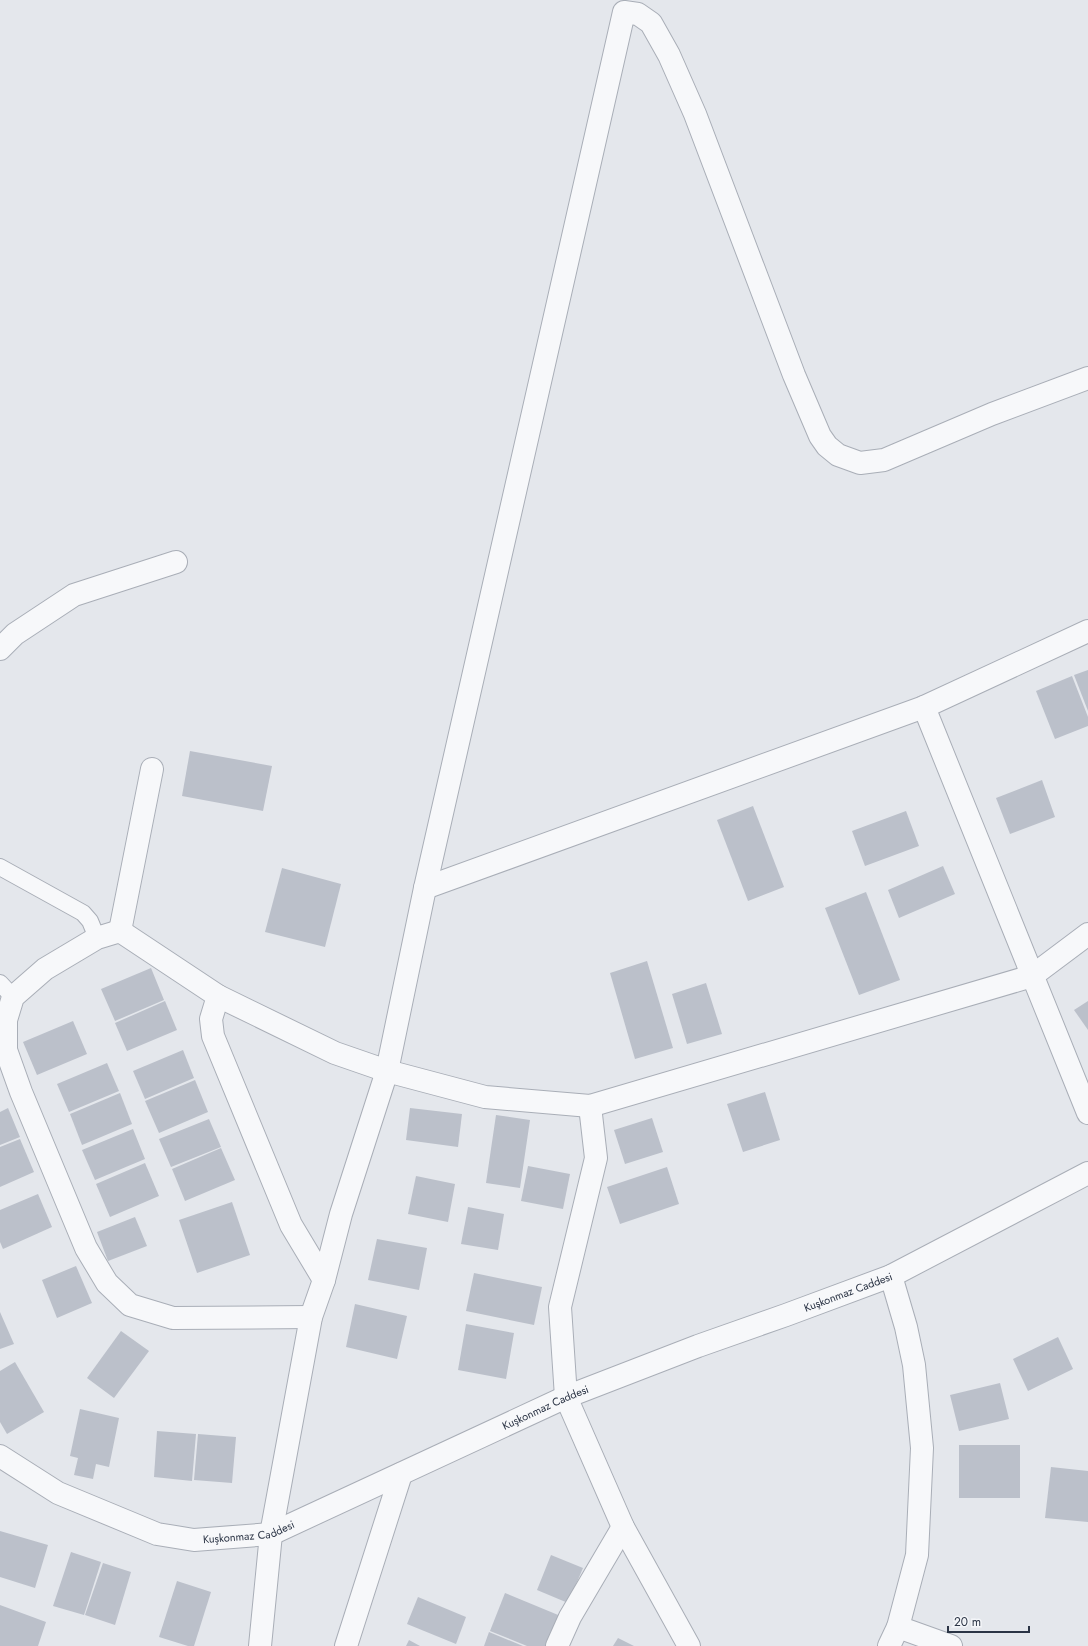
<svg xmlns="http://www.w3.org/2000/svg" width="1088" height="1646" font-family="Jost,sans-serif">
	<rect width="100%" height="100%" fill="#e4e7ec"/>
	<!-- building -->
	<g fill="#bbc0ca">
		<polygon points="1088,670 1088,711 1074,675"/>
		<polygon points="1072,676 1088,717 1088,726 1055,739 1036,691"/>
		<polygon points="190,751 272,766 263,811 182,796"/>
		<polygon points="1042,780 1055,817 1010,834 996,798"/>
		<polygon points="753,806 784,887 748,901 717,820"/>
		<polygon points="906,811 919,846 865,866 852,831"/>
		<polygon points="943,866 955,894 899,918 888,890"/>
		<polygon points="282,868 341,884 325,947 265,932"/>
		<polygon points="866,892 900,980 859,995 825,908"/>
		<polygon points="647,961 673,1048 635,1059 610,973"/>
		<polygon points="151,968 164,1000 115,1021 101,989"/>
		<polygon points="706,983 722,1034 687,1044 672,994"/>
		<polygon points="165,1001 177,1030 127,1051 115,1023"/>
		<polygon points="1088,1001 1088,1030 1074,1010"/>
		<polygon points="73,1021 87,1054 37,1075 23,1042"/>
		<polygon points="183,1050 194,1078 145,1099 133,1071"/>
		<polygon points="107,1063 119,1091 69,1112 57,1084"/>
		<polygon points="195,1080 208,1112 159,1133 145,1101"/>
		<polygon points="765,1092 780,1140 743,1152 727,1104"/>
		<polygon points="120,1093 132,1124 82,1145 70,1114"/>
		<polygon points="8,1108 20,1137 0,1145 0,1112"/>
		<polygon points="410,1108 462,1114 458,1147 406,1140"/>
		<polygon points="496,1115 530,1120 520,1188 486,1183"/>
		<polygon points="652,1118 663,1152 625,1164 614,1130"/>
		<polygon points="209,1119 221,1147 171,1167 159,1139"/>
		<polygon points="133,1129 145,1159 95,1180 82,1150"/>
		<polygon points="20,1139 34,1172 0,1187 0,1147"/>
		<polygon points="221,1148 235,1180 185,1201 172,1169"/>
		<polygon points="145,1163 159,1196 110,1217 96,1184"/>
		<polygon points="528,1166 570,1174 563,1209 521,1201"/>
		<polygon points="667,1167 679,1204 620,1224 607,1187"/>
		<polygon points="416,1176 455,1184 448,1222 408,1214"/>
		<polygon points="38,1194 52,1227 3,1249 0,1242 0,1210"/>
		<polygon points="232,1202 250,1255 197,1273 179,1220"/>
		<polygon points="468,1207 504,1214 498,1250 461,1244"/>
		<polygon points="135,1217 147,1246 108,1261 97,1232"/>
		<polygon points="377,1239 427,1248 419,1290 368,1280"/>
		<polygon points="76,1266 92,1303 57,1318 42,1280"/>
		<polygon points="474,1273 542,1287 534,1325 466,1311"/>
		<polygon points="355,1304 407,1316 397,1359 346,1347"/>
		<polygon points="0,1312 14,1344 0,1349"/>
		<polygon points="466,1324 514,1333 506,1379 458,1370"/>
		<polygon points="121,1331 149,1351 114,1398 87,1378"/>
		<polygon points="1058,1337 1073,1369 1028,1391 1013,1359"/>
		<polygon points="15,1362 44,1412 7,1434 0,1422 0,1371"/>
		<polygon points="1000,1383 1009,1419 959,1431 950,1395"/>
		<polygon points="80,1409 119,1418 109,1467 96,1464 93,1479 74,1475 78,1458 70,1456"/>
		<polygon points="157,1431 196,1434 192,1481 154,1477"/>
		<polygon points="198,1434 236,1437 232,1483 194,1480"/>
		<rect x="959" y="1445" width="61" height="53"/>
		<polygon points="1051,1467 1088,1471 1088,1522 1045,1518"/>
		<polygon points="0,1531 48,1545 35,1588 0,1577"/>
		<polygon points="71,1552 101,1562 84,1615 53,1606"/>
		<polygon points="551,1555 583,1568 568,1603 537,1590"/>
		<polygon points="103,1563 131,1572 115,1625 85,1615"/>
		<polygon points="177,1581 211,1592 194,1646 188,1646 159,1637"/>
		<polygon points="505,1593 563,1617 551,1646 527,1646 490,1631"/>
		<polygon points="418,1597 466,1617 456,1644 407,1624"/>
		<polygon points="0,1605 46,1622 38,1646 0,1646"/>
		<polygon points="489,1632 523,1646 484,1646"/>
		<polygon points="618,1638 634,1646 613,1646"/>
		<polygon points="409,1640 420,1646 406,1646"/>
	</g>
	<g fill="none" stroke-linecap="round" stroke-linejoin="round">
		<!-- service casing -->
		<g stroke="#a9aeb7" stroke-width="18">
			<g id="service">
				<polyline points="0,867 83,913 90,921 97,938"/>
				<polyline points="0,983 13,997"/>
			</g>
		</g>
		<!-- minor casing -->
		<g stroke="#a9aeb7" stroke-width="24">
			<g id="minor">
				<polyline points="0,649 15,634 74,595 176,562"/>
				<polyline points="924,707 1088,1113"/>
				<polyline points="425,888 924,707 1088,631"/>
				<polyline points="120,931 152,769"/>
				<polyline points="218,996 211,1019 213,1036 291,1225 324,1280 311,1317 271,1534"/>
				<polyline points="590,1106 596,1158 560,1307 566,1397 623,1527 689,1646"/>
				<polyline points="891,1276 906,1327 914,1365 922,1448 917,1555 898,1627"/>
				<polyline points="324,1280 341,1214 387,1071 425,888 624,12 638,14 651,23 669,55 695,114 794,375 820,436 827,446 838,455 860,463 884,460 992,414 1088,378"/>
				<polyline points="311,1317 173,1318 130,1305 107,1283 86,1248 21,1092 6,1050 6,1020 13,997 45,969 97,938 120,931 218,996 335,1053 387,1071 485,1097 590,1106 1032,976 1088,934"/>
				<polyline points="557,1646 570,1617 623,1527"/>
				<polyline points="889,1646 898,1627 951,1646"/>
			</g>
		</g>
		<!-- tertiary casing -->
		<g stroke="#a9aeb7" stroke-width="24">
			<g id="tertiary">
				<path id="s1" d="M0,1456L58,1493L157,1534L194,1540L271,1534L566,1397L698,1346L786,1315L891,1276L1088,1173"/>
				<polyline points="260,1646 271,1534"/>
				<polyline points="346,1646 401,1474"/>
			</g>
		</g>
		<!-- service -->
		<use href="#service" stroke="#f7f8fa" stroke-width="16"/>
		<!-- minor -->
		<use href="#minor" stroke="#f7f8fa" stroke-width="22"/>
		<!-- tertiary -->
		<use href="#tertiary" stroke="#f7f8fa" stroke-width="22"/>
	</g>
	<g text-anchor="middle" stroke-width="3" stroke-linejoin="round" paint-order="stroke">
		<!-- street labels -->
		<g font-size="11" fill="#2b3445" stroke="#f4f6f9">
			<text dy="4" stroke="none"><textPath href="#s1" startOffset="917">Kuşkonmaz Caddesi</textPath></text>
			<text dy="4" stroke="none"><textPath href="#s1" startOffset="593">Kuşkonmaz Caddesi</textPath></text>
			<text dy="4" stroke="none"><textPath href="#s1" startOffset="269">Kuşkonmaz Caddesi</textPath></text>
		</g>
	</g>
	<!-- scale -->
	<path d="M948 1626v6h81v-6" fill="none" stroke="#2b3445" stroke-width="2"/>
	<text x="954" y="1626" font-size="12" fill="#2b3445" stroke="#f4f6f9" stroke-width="3" paint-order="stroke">20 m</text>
</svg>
